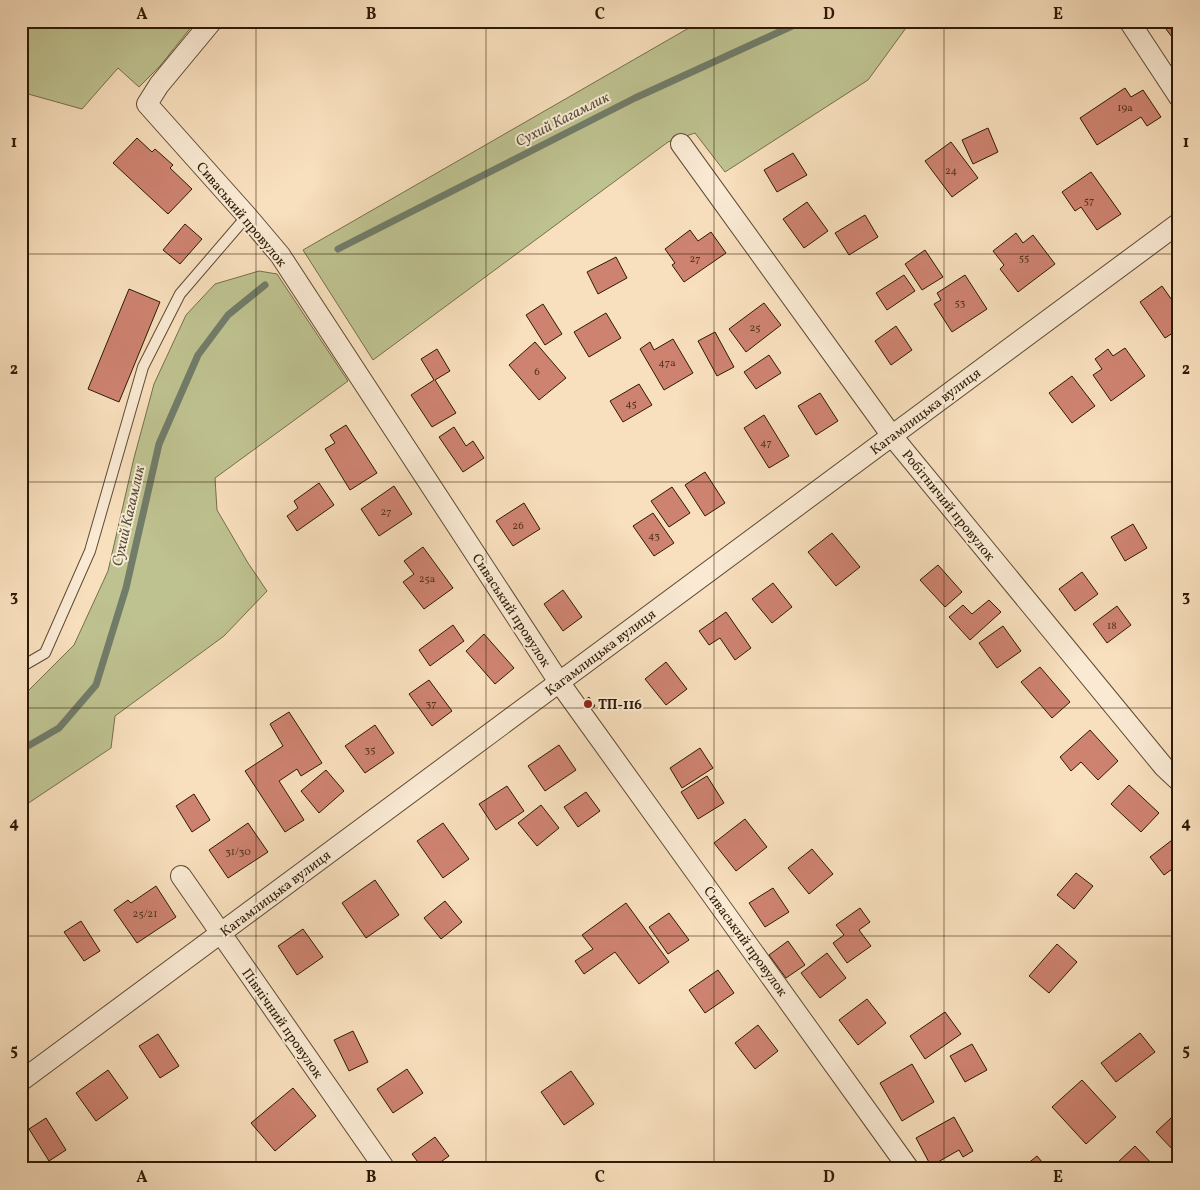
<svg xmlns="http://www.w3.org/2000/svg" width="1200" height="1190" font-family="Vollkorn,serif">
	<rect width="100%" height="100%" fill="#f8dfbd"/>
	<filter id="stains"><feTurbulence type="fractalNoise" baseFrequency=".004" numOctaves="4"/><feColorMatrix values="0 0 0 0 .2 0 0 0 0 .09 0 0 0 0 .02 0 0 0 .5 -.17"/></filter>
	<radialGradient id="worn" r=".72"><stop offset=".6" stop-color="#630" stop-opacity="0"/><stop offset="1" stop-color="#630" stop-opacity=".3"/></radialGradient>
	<!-- green -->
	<g fill="#bec290" stroke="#766e4a">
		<polygon points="21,21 196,21 160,66 139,87 118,68 82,109 21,92"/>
		<polygon points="701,21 911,21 868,80 725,172 695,133 668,142 373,360 303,250"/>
		<polygon points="259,271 277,274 348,381 215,478 217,510 248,563 267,591 224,636 115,716 111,748 21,808 21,698 74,645 108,571 134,458 154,384 186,315 215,284"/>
	</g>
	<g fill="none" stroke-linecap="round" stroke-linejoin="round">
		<!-- stream -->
		<g stroke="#717c69" stroke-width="7">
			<polyline points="338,249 635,98 803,21"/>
			<polyline points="21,750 59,728 96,685 126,588 159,444 198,355 228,315 265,285"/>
		</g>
	</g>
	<!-- building -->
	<g fill="#ce8371" stroke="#2e1a05">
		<polygon points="997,21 1015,21 1009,25 1003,25"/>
		<polygon points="1160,21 1179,21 1179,32 1172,37"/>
		<polygon points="1125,88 1131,97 1143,90 1161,117 1147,126 1141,117 1097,145 1080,118"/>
		<polygon points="988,128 998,152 973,164 962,140"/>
		<polygon points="137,138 152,152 155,149 173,165 170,168 192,189 168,214 113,163"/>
		<polygon points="951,142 978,178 952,197 925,161"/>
		<polygon points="793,153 807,175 777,192 764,170"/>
		<polygon points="1091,172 1121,214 1097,230 1081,207 1075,211 1062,192"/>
		<polygon points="807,202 828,231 804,248 783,219"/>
		<polygon points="865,215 878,237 849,255 835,233"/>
		<polygon points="185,224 202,239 180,264 163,250"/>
		<polygon points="690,230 698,241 711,232 726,253 684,282 672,265 675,263 665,249"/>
		<polygon points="1016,233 1023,243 1033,235 1055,264 1018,292 1000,269 1004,265 993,251"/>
		<polygon points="925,250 943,277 922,290 905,264"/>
		<polygon points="616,257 627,278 598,294 587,272"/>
		<polygon points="904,275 915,291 887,310 876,293"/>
		<polygon points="965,275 987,309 952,332 934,304 941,300 937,293"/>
		<polygon points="1162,286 1179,310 1179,329 1165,338 1140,302"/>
		<polygon points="129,289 160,302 119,402 88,389"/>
		<polygon points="764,303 781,325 746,352 729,329"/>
		<polygon points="543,304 562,334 545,345 526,315"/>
		<polygon points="606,313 621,338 589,357 574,332"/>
		<polygon points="896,326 912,350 891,365 875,341"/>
		<polygon points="715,332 734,367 717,376 698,341"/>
		<polygon points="673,339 693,373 664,390 640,349 650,342 654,350"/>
		<polygon points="535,342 566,378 539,400 509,365"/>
		<polygon points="1125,348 1145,376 1111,401 1093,375 1102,369 1095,359 1108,349 1113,356"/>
		<polygon points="437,349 450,371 435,380 456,413 432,427 411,395 434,380 421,359"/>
		<polygon points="769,355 781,373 756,389 744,372"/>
		<polygon points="1072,376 1095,406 1072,423 1049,393"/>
		<polygon points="639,384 652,405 623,422 610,401"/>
		<polygon points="820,393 838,421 816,435 798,406"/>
		<polygon points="764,415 789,456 769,468 744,428"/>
		<polygon points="346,425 377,473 350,490 325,449 335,443 330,435"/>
		<polygon points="454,427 466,446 473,441 484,458 463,472 439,437"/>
		<polygon points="705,472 725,503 705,516 685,485"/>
		<polygon points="319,483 334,505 297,531 287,516 298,508 294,501"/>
		<polygon points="394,486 412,514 379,536 361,509"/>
		<polygon points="672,487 690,513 669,527 651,501"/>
		<polygon points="524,503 540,529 513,546 496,521"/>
		<polygon points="653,513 674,543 654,556 633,526"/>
		<polygon points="1133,524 1147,548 1125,561 1111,537"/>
		<polygon points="832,533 860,567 836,586 808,552"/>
		<polygon points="423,547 453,588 424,609 403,582 414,574 404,561"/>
		<polygon points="938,565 962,592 945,607 920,580"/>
		<polygon points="1082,572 1098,594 1075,611 1059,589"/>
		<polygon points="773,583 792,607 772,623 752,599"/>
		<polygon points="563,590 582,617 563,631 544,604"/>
		<polygon points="989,600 1001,612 970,640 949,617 963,605 972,614"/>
		<polygon points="1117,606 1131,625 1107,643 1093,624"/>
		<polygon points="726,612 751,648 735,660 720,638 709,645 699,631"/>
		<polygon points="453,625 464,641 430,666 419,650"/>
		<polygon points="1003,626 1021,651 997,668 979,643"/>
		<polygon points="484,634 514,668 495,684 466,651"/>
		<polygon points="666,662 687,689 666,705 645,679"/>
		<polygon points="1040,667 1070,702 1052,718 1021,682"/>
		<polygon points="429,680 452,711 432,726 409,694"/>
		<polygon points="589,697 595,706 588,711 581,703"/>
		<polygon points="289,712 322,763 301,776 297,769 279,781 304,820 285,832 245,771 283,746 270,724"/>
		<polygon points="375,725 394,753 365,773 345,746"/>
		<polygon points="1090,730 1118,761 1098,780 1081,762 1071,771 1060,757"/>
		<polygon points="559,745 576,770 545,791 528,766"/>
		<polygon points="700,748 713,768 682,788 670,768"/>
		<polygon points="326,770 344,791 319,813 301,791"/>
		<polygon points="707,776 724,803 698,819 681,792"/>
		<polygon points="1129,785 1159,813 1141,832 1111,804"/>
		<polygon points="507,786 524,811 496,830 479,804"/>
		<polygon points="586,792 600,811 578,827 564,807"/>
		<polygon points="194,794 210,820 192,832 176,806"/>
		<polygon points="541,805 559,828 537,846 518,823"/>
		<polygon points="745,819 767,847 736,871 714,843"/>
		<polygon points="248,823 268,852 228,878 209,850"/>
		<polygon points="443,823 469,859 443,878 417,841"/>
		<polygon points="1176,837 1179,840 1179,864 1164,875 1150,857"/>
		<polygon points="812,849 833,874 809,894 788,868"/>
		<polygon points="1076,873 1093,886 1074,909 1057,895"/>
		<polygon points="375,880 399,915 366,938 342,903"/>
		<polygon points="156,886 176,917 137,943 114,910 128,900 131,903"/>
		<polygon points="773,888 789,912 765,927 749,903"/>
		<polygon points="445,901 462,922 441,939 424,918"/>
		<polygon points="626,903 669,962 639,984 615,952 584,974 575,961 593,949 582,935"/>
		<polygon points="860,908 870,922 859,930 871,946 847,963 833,943 844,935 836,925"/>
		<polygon points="669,913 689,940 668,954 649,927"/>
		<polygon points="81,921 100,951 84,961 64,932"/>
		<polygon points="303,929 323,957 297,975 278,946"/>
		<polygon points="788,941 805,965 786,978 769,955"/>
		<polygon points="1057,944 1077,962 1049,993 1029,976"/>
		<polygon points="827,953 846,978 820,998 801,973"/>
		<polygon points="718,970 734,993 705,1013 689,990"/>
		<polygon points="867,999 886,1023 858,1045 839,1020"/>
		<polygon points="945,1012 961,1034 925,1059 910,1036"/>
		<polygon points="758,1025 778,1051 755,1069 735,1043"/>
		<polygon points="353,1031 368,1062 349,1071 334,1040"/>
		<polygon points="1140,1033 1155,1052 1116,1082 1101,1063"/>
		<polygon points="158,1034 179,1066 160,1078 139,1046"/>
		<polygon points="972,1044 987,1070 965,1082 950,1056"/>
		<polygon points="912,1064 934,1102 902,1121 880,1083"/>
		<polygon points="407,1069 423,1093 393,1113 377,1089"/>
		<polygon points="108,1070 128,1098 96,1121 76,1093"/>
		<polygon points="571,1071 594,1104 564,1125 541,1092"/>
		<polygon points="1082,1080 1116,1117 1086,1144 1052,1107"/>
		<polygon points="293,1088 316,1116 275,1151 251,1123"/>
		<polygon points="954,1117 973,1151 963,1157 959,1150 931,1166 916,1138"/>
		<polygon points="46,1118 66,1150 49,1161 29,1129"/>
		<polygon points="1171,1118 1179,1127 1179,1148 1175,1152 1156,1132"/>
		<polygon points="435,1137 449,1156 431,1169 423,1169 412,1154"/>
		<polygon points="1135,1146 1157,1169 1118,1169 1115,1165"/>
		<polygon points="1037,1156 1048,1169 1021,1169"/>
	</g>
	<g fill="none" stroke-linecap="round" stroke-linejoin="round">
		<!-- service casing -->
		<g stroke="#604b33" stroke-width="12">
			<polyline id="service" points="21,667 45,653 90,551 143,367 180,294 247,216"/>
		</g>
		<!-- minor casing -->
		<g stroke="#604b33" stroke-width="22">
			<g id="minor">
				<polyline points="212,21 159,85 147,104 247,216 280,255 559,682 909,1169"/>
				<polyline points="1129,21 1179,97"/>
				<polyline points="681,144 892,436 1164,767 1179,781"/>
				<polyline points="181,876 385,1169"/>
				<polyline points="21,1081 1179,223"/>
			</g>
		</g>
		<!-- service -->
		<use href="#service" stroke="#faead4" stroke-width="10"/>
		<!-- minor -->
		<use href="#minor" stroke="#faead4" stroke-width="20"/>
	</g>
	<!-- grid -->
	<path fill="none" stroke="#2e1a05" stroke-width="1" stroke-opacity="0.55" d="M256,21V1169M486,21V1169M714,21V1169M944,21V1169M21,254H1179M21,482H1179M21,708H1179M21,936H1179"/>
	<!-- markers -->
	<circle fill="#8f2418" stroke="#faead4" stroke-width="2" cx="588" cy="704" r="5"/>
	<g text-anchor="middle" stroke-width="4" stroke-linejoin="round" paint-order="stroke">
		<!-- number labels -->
		<g font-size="11" fill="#563420">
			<text x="1125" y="111">19а</text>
			<text x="951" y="174">24</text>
			<text x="1089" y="204">57</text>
			<text x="1024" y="261">55</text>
			<text x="695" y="262">27</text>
			<text x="960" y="306">53</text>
			<text x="755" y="331">25</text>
			<text x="667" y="366">47а</text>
			<text x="537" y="375">6</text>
			<text x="631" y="407">45</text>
			<text x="766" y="446">47</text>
			<text x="386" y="515">27</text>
			<text x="518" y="529">26</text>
			<text x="654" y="539">43</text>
			<text x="427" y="582">25а</text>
			<text x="1112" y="629">18</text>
			<text x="431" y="707">37</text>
			<text x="370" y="753">35</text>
			<text x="238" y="855">31/30</text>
			<text x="145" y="917">25/21</text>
		</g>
		<!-- street labels -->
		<g font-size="14" fill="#2e1a05" stroke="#faead4">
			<text transform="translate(242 214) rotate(50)" y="5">Сиваський провулок</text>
			<text transform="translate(925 411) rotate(-37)" y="5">Кагамлицька вулиця</text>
			<text transform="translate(949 505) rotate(51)" y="5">Робітничий провулок</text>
			<text transform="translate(512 610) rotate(57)" y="5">Сиваський провулок</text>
			<text transform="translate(600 652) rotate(-37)" y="5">Кагамлицька вулиця</text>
			<text transform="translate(275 893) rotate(-37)" y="5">Кагамлицька вулиця</text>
			<text transform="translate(746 941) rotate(54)" y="5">Сиваський провулок</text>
			<text transform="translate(283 1023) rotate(55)" y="5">Північний провулок</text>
		</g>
		<!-- poi labels -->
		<g font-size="14" font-weight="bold" fill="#2e1a05" stroke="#faead4" text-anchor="start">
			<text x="598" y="709">ТП-116</text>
		</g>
		<!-- water labels -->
		<g font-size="15" font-style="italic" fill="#55533f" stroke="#faead4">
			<text transform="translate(562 119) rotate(-27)" y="5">Сухий Кагамлик</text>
			<text transform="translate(128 516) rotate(-77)" y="5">Сухий Кагамлик</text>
		</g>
	</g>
	<!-- margin -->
	<rect width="1200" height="1190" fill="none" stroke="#f8dfbd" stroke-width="55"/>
	<rect x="28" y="28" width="1144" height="1134" fill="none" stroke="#2e1a05" stroke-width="2"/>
	<g font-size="16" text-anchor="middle" font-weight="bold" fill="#2e1a05">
		<text x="142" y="19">A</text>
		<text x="371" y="19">B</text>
		<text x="600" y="19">C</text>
		<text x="829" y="19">D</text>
		<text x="1058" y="19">E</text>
		<text x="14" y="147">1</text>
		<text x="1186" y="147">1</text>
		<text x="14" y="374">2</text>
		<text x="1186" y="374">2</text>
		<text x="14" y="601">3</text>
		<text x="1186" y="601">3</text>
		<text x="14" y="828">4</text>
		<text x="1186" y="828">4</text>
		<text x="14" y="1055">5</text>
		<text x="1186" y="1055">5</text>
		<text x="142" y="1182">A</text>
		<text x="371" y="1182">B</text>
		<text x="600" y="1182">C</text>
		<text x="829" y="1182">D</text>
		<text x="1058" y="1182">E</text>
	</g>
	<rect width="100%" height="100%" filter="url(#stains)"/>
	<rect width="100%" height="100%" fill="url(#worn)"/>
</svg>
